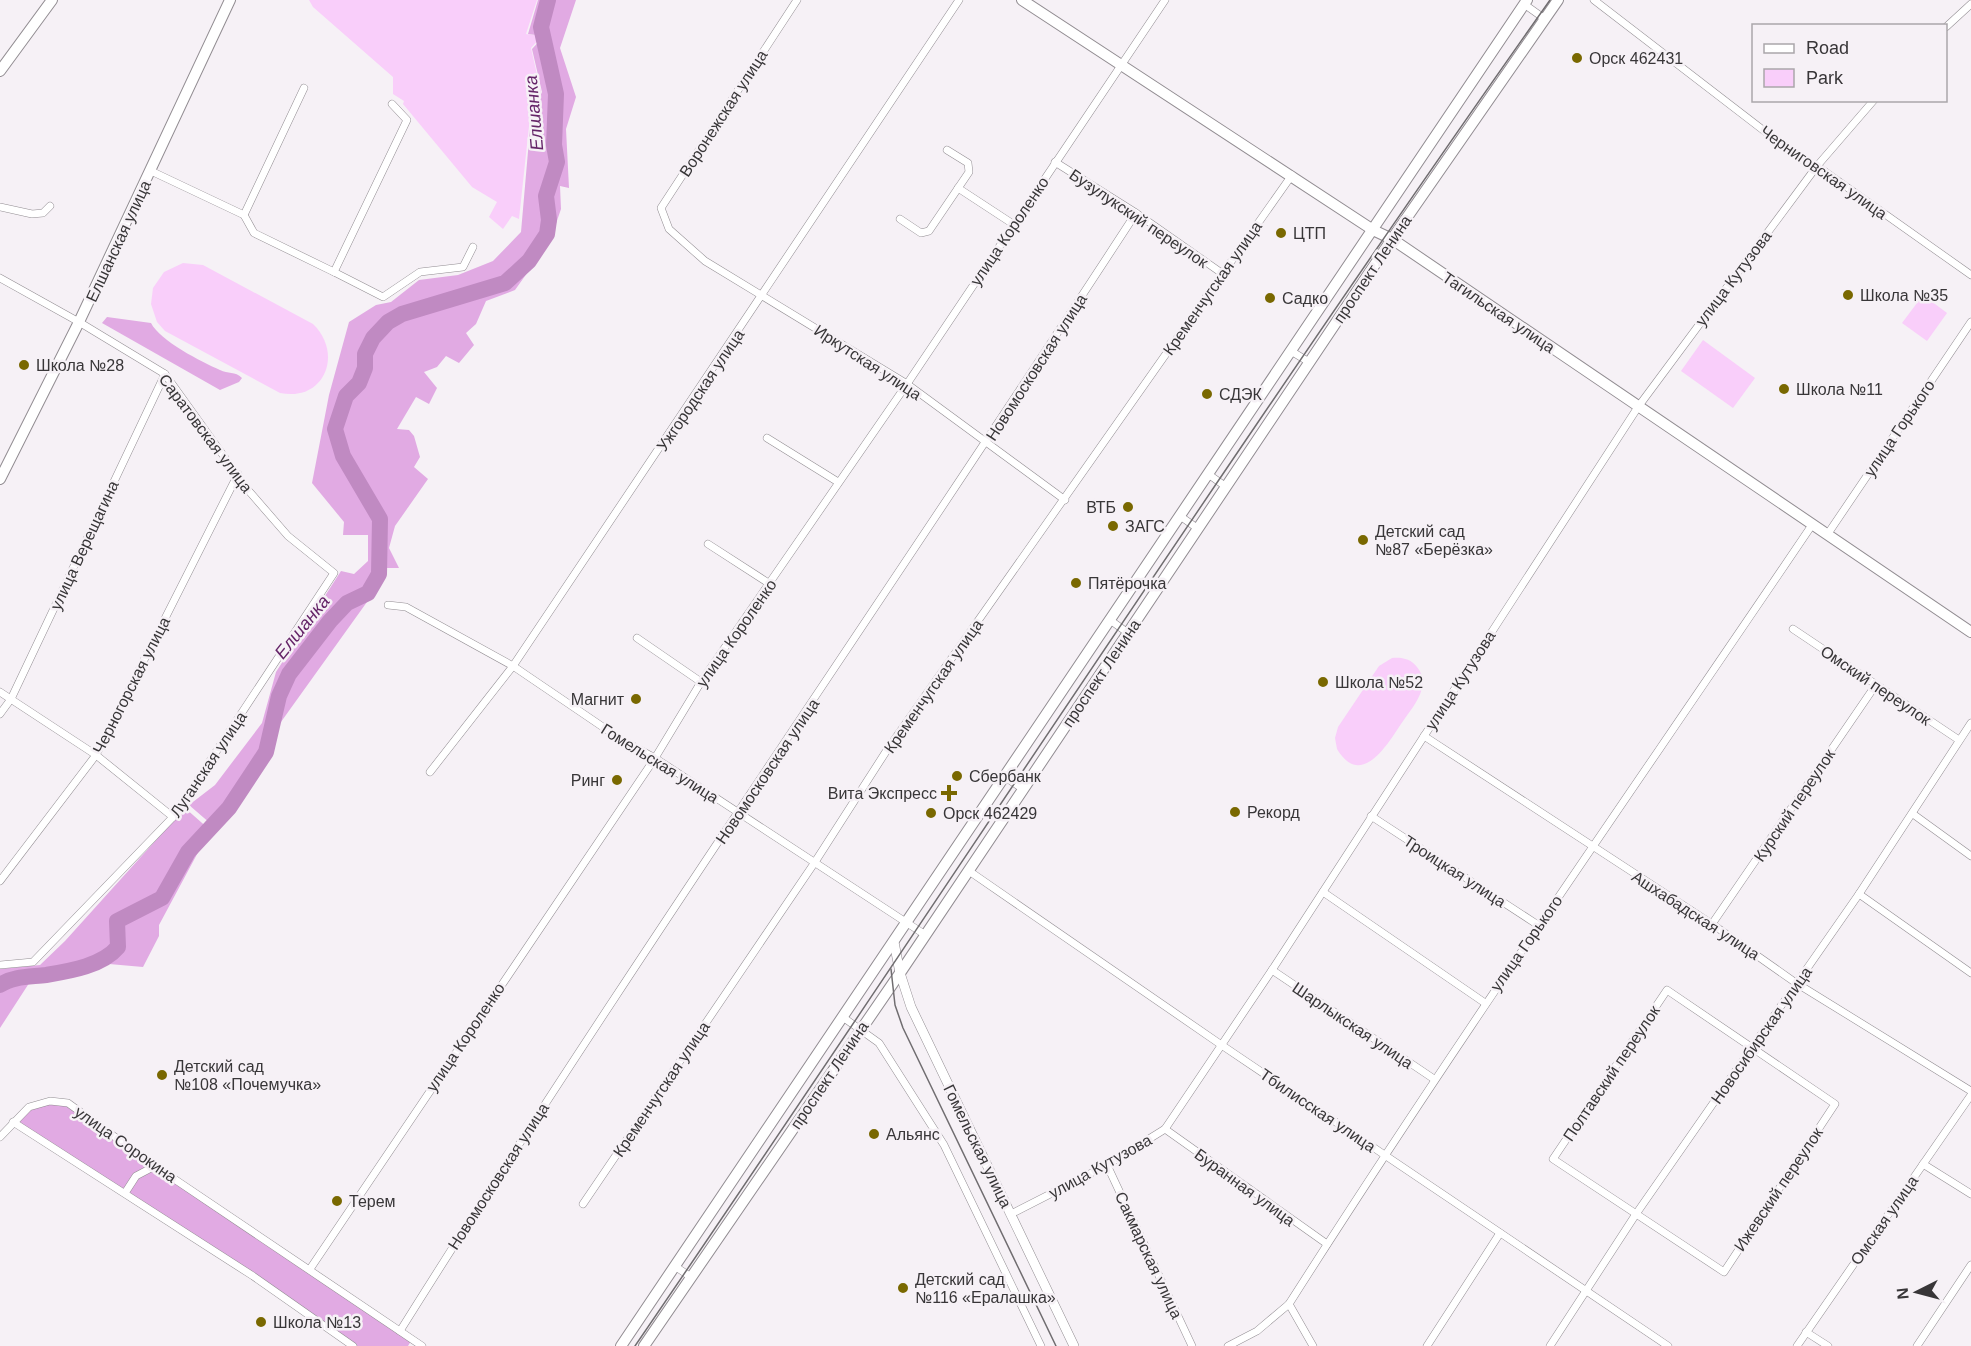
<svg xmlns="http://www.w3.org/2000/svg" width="1971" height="1346" font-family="Arial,sans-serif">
	<rect width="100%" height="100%" fill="#f6f1f6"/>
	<!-- green -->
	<g fill="#f9cefa">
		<polygon points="309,0 537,0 526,34 542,36 531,48 541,92 530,117 519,219 512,216 503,229 489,217 497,202 472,187 403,104 404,101 393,94 393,77 313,7"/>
		<path d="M183,263L203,265L313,324C344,354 324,402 280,393L165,331L157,322L151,304L153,288L164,272Z"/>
		<polygon points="1923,295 1947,313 1927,341 1902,323"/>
		<polygon points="1703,340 1755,378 1733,408 1681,371"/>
		<path d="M1392,658C1402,657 1411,659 1417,667C1433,686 1411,709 1401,724C1387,745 1361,789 1337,749L1335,738L1338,727L1379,666Z"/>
	</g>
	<!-- forest -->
	<g fill="#e1aae3">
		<polygon points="538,0 576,0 560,48 576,97 566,129 569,188 560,186 561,209 550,241 515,290 486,301 476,324 466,333 474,345 459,363 446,356 437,367 424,372 437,388 429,404 416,397 397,429 409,430 414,436 420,457 414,467 428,479 395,526 389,548 399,568 379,568 374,577 377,588 263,747 234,806 220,822 216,819 211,824 189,805 215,785 262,723 276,672 341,571 354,574 368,561 368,535 343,535 344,522 312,483 329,395 349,322 376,305 391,302 419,280 458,275 493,261 521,232 531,117 542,92 532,49 544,36 528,34"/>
		<path d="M107,317L151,323C160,341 202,362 220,370C228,374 235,371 242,378L239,382L220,390L102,323Z"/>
		<polygon points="185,808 210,830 159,925 159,936 143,967 109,964 35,974 0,1028 0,969 40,965 65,941"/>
		<polygon points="39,1103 68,1103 412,1339 408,1346 353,1346 253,1276 13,1122"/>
	</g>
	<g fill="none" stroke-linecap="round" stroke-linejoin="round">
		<!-- river -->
		<path stroke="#c08ac2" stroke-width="16" d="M0,985C13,976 31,977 46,975C70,971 102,966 118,947L117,921L162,898L188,852L229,808L266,752L279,696L289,674L330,621L347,603L368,593L379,574L380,519L343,456L335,429L346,396L359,383L365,368V354L373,338L388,322L402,314L505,283L529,261L547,234L549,220L546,196L557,162L554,145L556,94L541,27L548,0"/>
		<!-- minor casing -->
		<g stroke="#928d92" stroke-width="8">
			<g id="minor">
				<polyline points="797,0 661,208 669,229 705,261 907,384 1065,500"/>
				<polyline points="1594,0 1802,160 1817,166 1971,275"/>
				<polyline points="1524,4 1545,19"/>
				<polyline points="1946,27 1971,4"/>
				<polyline points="1055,162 1136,213 1223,274"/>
				<polyline points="151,171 244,215 254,233 334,272 407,120 392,104"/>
				<polyline points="958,188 1013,224"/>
				<polyline points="0,207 32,214 43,213 50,206"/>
				<polyline points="244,215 304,88"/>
				<polyline points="900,219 921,233 929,231 969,172 968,163 947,150"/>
				<polyline points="334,272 383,297 420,272 463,267 473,247"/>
				<polyline points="0,278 79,322 165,374 248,490 288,536 334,573 173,817 33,962 0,965"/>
				<polyline points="1291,351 1309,362"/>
				<polyline points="767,438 838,482"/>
				<polyline points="1208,474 1225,486"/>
				<polyline points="1180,516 1197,528"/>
				<polyline points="1827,535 1971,322"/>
				<polyline points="708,544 770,584"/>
				<polyline points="388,605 406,607 513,666 622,740 655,758 924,934"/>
				<polyline points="1110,620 1128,633"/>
				<polyline points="1793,629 1959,740"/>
				<polyline points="637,638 701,682"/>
				<polyline points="0,692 96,755 173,817"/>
				<polyline points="0,714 11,699 165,374"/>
				<polyline points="1424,736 1712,924 1796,983 1971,1091"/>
				<polyline points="430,772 513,666 959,0"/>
				<polyline points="1005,777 1023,789"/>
				<polyline points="1913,814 1971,856"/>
				<polyline points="1371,816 1538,925"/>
				<polyline points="969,871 1220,1044 1668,1346"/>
				<polyline points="0,881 96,755 238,474"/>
				<polyline points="1323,892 1485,1003"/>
				<polyline points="1859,894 1971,973"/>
				<polyline points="1712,924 1875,686"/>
				<polyline points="1272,970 1434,1079"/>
				<polygon points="1667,990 1835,1104 1724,1272 1553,1159"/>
				<polyline points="844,1018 879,1043 944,1145 1041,1346"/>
				<polyline points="13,1122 253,1276 353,1346"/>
				<polyline points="1165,1129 1327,1244"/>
				<polyline points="0,1137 29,1107 50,1101 68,1103 155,1166 422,1346"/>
				<polyline points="1923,1164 1971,1194"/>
				<polyline points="1107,1165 1192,1346"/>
				<polyline points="125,1193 136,1176 155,1166"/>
				<polyline points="583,1204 815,862 887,750 1292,175"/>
				<polyline points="1011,1214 1107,1165 1165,1129 1272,970 1638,407 1817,166 1874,100"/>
				<polyline points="676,1267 691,1277"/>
				<polyline points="310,1269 655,758 701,682 907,384 1165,0"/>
				<polyline points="1289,1304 1313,1346"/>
				<path d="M400,1331C637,953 893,587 1136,213"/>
				<polyline points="1806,1332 1828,1346"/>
				<path d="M1228,1346L1257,1331L1289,1304C1457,1040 1637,784 1812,525"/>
				<polyline points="1427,1346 1500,1233"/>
				<polyline points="1550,1346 1636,1214 1859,894 1971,723"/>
				<polyline points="1797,1346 1971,1095"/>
				<polyline points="1917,1346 1971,1265"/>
			</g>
		</g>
		<!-- tertiary casing -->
		<g stroke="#928d92" stroke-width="10">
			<polyline id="tertiary" points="894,942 900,973 911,1007 1074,1346"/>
		</g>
		<!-- primary casing -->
		<g stroke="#928d92" stroke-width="12">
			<g id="primary">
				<polyline points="1022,0 1373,230 1392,239 1971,632"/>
				<polyline points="0,71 52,0"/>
				<polyline points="0,479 79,322 230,0"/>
				<polyline points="621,1346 1527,0"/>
				<polyline points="644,1346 900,973 1392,239 1558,0"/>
			</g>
		</g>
		<!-- minor -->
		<use href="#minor" stroke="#fff" stroke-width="7"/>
		<!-- tertiary -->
		<use href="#tertiary" stroke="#fff" stroke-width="9"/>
		<!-- primary -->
		<use href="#primary" stroke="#fff" stroke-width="10"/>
		<!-- tram -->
		<g stroke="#706d70" stroke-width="1.5">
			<polyline points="891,969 895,1005 903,1028 1056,1346"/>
			<path d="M635,1346C941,898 1237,443 1550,0"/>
		</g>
	</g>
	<!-- markers -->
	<g fill="#796800" stroke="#f6f1f6" stroke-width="2">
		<circle cx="1577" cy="58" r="6"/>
		<circle cx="1281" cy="233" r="6"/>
		<circle cx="1848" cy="295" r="6"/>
		<circle cx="1270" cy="298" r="6"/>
		<circle cx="24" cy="365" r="6"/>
		<circle cx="1784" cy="389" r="6"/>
		<circle cx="1207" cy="394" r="6"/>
		<circle cx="1128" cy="507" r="6"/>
		<circle cx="1113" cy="526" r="6"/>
		<circle cx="1363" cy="540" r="6"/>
		<circle cx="1076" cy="583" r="6"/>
		<circle cx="1323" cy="682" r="6"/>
		<circle cx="636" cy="699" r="6"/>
		<circle cx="957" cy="776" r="6"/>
		<circle cx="617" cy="780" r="6"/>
		<path d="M946 784h6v6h6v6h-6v6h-6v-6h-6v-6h6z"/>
		<circle cx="1235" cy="812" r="6"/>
		<circle cx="931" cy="813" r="6"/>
		<circle cx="162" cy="1075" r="6"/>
		<circle cx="874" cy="1134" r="6"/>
		<circle cx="337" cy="1201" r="6"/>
		<circle cx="903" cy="1288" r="6"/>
		<circle cx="261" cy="1322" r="6"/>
	</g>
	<g text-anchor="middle" stroke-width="5" stroke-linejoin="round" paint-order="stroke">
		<!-- poi labels -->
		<g font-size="16" fill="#383638" stroke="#f6f1f6" text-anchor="start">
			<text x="1589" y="64">Орск 462431</text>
			<text x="1293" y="239">ЦТП</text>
			<text x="1860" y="301">Школа №35</text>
			<text x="1282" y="304">Садко</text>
			<text x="36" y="371">Школа №28</text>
			<text x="1796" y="395">Школа №11</text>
			<text x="1219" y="400">СДЭК</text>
			<text x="1116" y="513" text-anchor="end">ВТБ</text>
			<text x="1125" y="532">ЗАГС</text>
			<text x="1375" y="537">Детский сад<tspan x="1375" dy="18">№87 «Берёзка»</tspan></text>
			<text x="1088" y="589">Пятёрочка</text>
			<text x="1335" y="688">Школа №52</text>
			<text x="624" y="705" text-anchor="end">Магнит</text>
			<text x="969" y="782">Сбербанк</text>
			<text x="605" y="786" text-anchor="end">Ринг</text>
			<text x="937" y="799" text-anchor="end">Вита Экспресс</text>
			<text x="1247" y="818">Рекорд</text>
			<text x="943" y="819">Орск 462429</text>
			<text x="174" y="1072">Детский сад<tspan x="174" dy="18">№108 «Почемучка»</tspan></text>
			<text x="886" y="1140">Альянс</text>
			<text x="349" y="1207">Терем</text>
			<text x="915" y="1285">Детский сад<tspan x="915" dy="18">№116 «Ералашка»</tspan></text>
			<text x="273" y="1328">Школа №13</text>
		</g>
		<!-- street labels -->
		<g font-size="16" fill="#383638" stroke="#f6f1f6">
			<text transform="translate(723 113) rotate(-57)" y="6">Воронежская улица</text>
			<text transform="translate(1824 172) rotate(35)" y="6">Черниговская улица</text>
			<text transform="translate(1139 218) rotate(34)" y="6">Бузулукский переулок</text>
			<text transform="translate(1009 231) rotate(-56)" y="6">улица Короленко</text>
			<text transform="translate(118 241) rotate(-65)" y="6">Елшанская улица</text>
			<text transform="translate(1372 269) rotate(-56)" y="6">проспект Ленина</text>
			<text transform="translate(1733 278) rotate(-53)" y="6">улица Кутузова</text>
			<text transform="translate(1212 288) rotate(-55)" y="6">Кременчугская улица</text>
			<text transform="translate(1499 312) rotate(34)" y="6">Тагильская улица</text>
			<text transform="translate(868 362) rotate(33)" y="6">Иркутская улица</text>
			<text transform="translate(1036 367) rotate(-57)" y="6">Новомосковская улица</text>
			<text transform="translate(700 390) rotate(-56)" y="6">Ужгородская улица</text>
			<text transform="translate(1899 428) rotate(-56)" y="6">улица Горького</text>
			<text transform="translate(206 433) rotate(53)" y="6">Саратовская улица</text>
			<text transform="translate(84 545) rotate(-65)" y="6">улица Верещагина</text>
			<text transform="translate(736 633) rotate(-55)" y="6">улица Короленко</text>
			<text transform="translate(1101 673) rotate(-56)" y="6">проспект Ленина</text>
			<text transform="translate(1460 680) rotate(-57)" y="6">улица Кутузова</text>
			<text transform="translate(131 685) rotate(-63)" y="6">Черногорская улица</text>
			<text transform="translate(1876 685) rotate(34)" y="6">Омский переулок</text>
			<text transform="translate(933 686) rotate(-55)" y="6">Кременчугская улица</text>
			<text transform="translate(660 763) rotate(32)" y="6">Гомельская улица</text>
			<text transform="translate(208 764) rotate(-56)" y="6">Луганская улица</text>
			<text transform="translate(767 771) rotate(-56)" y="6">Новомосковская улица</text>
			<text transform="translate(1794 805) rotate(-56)" y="6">Курский переулок</text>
			<text transform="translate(1455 871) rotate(33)" y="6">Троицкая улица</text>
			<text transform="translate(1696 915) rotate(33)" y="6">Ашхабадская улица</text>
			<text transform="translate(1526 943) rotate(-55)" y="6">улица Горького</text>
			<text transform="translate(1353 1025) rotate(34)" y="6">Шарлыкская улица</text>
			<text transform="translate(1761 1035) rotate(-55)" y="6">Новосибирская улица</text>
			<text transform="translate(465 1037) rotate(-56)" y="6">улица Короленко</text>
			<text transform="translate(1611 1073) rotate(-56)" y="6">Полтавский переулок</text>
			<text transform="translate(829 1075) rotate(-56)" y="6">проспект Ленина</text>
			<text transform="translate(661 1089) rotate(-56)" y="6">Кременчугская улица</text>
			<text transform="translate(1318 1110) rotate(34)" y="6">Тбилисская улица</text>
			<text transform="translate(126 1144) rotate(35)" y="6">улица Сорокина</text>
			<text transform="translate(978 1146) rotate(64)" y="6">Гомельская улица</text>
			<text transform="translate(1100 1166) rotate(-29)" y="6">улица Кутузова</text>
			<text transform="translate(498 1176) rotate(-57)" y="6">Новомосковская улица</text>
			<text transform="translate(1245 1187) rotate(36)" y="6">Буранная улица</text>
			<text transform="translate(1778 1189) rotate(-56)" y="6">Ижевский переулок</text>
			<text transform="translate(1884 1220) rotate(-55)" y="6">Омская улица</text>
			<text transform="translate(1149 1255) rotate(65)" y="6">Сакмарская улица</text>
		</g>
		<!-- water labels -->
		<g font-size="18" font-style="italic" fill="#652468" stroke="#f6f1f6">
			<text transform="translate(534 113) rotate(-95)" y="6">Елшанка</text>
			<text transform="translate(302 627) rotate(-51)" y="6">Елшанка</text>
		</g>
	</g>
	<!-- legend -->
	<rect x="1752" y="24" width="195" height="78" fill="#f6f1f6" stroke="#aaa6aa" stroke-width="1.5"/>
	<rect x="1764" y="44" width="30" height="9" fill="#ffffff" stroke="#aaa6aa" stroke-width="1.5"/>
	<text x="1806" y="54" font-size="18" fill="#383638">Road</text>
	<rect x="1764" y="69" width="30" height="18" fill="#f9cefa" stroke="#aaa6aa" stroke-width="1.5"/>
	<text x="1806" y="84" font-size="18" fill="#383638">Park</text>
	<!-- north arrow -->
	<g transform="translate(1917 1292) rotate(264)" stroke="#f6f1f6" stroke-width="4.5" paint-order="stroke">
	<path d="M0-4.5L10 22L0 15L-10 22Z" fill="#383638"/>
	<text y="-9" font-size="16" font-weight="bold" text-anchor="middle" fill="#383638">N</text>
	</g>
</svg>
